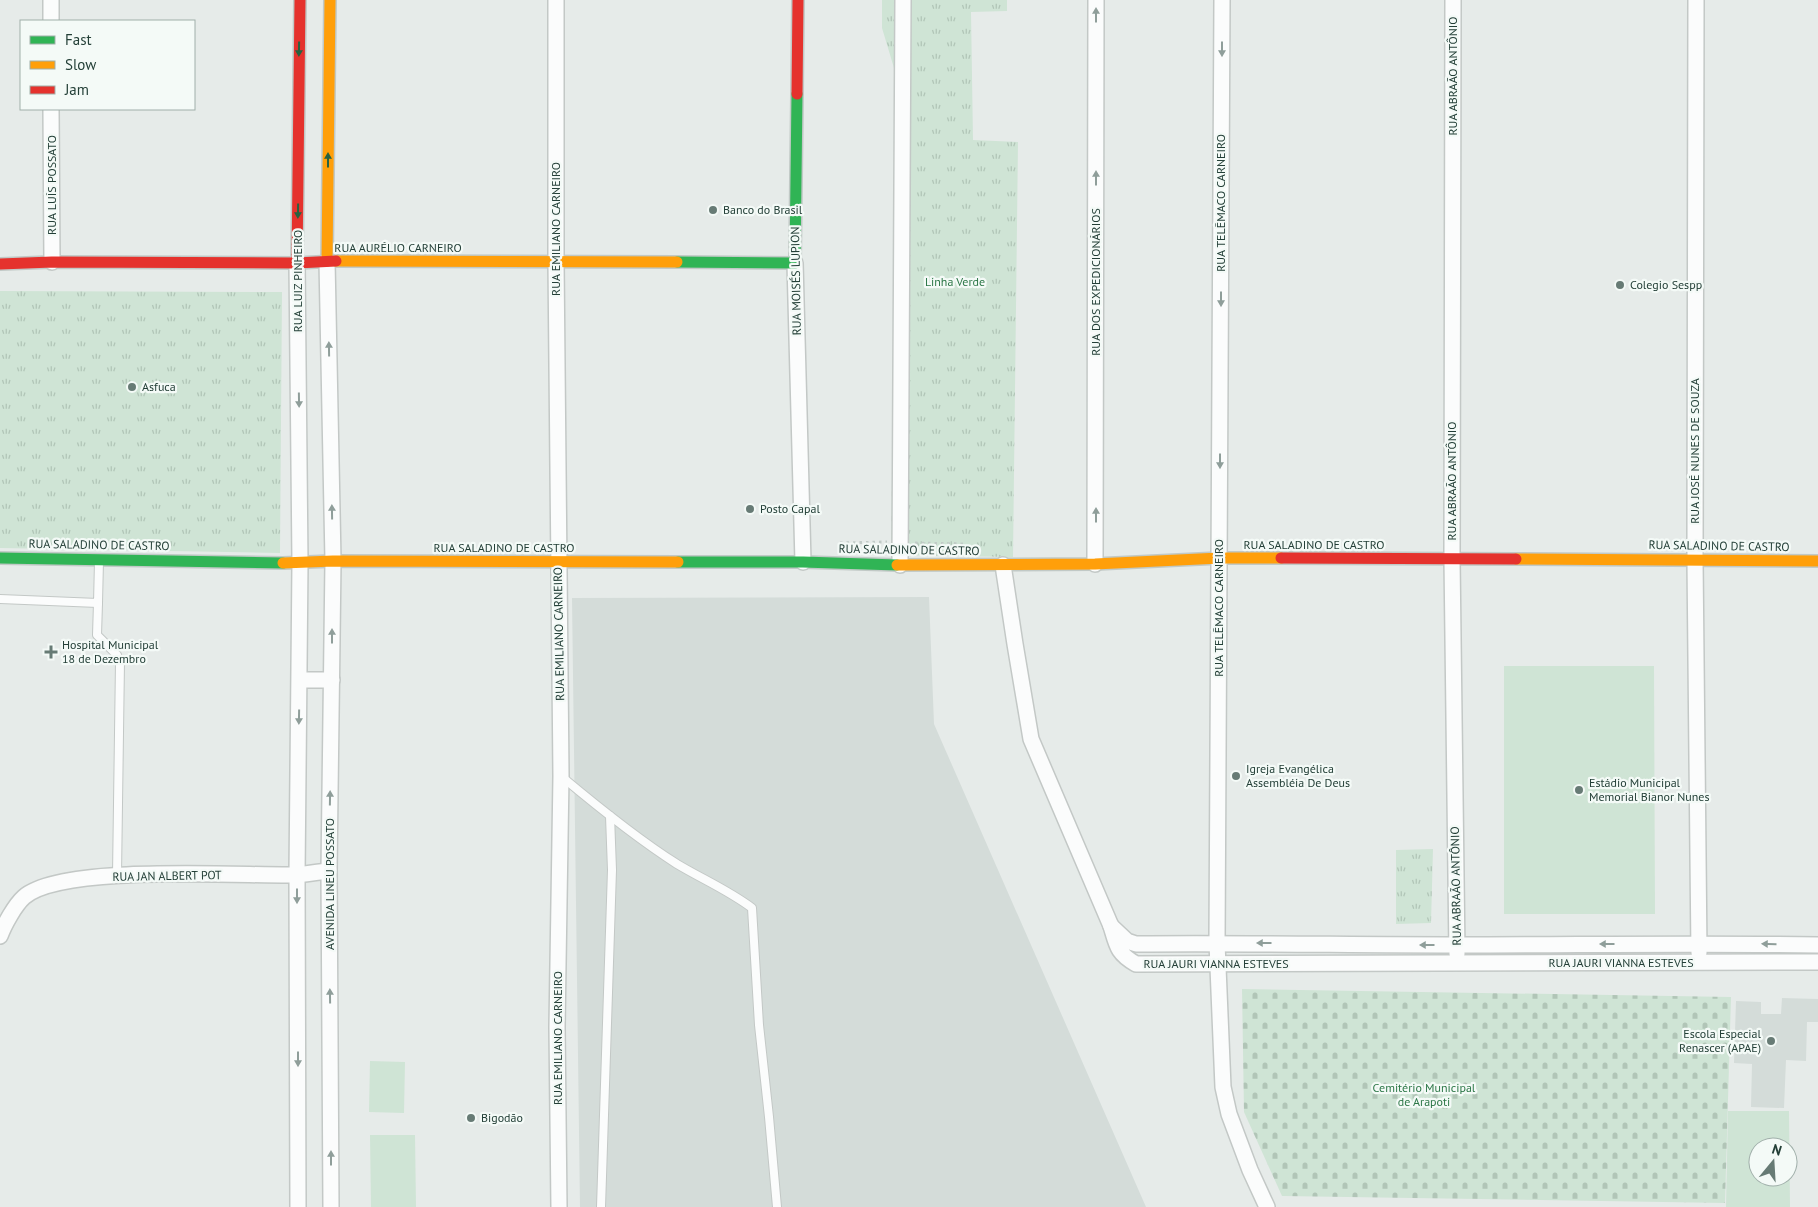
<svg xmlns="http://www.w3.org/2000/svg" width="1818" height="1207" font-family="'PT Sans',sans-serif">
	<defs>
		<pattern id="cemetery-stones" width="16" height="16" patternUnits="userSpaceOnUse" patternTransform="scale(1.25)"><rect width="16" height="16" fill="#cfe4d5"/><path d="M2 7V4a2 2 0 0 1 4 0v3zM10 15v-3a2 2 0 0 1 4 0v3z" fill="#b1c5b7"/></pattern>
		<pattern id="park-tufts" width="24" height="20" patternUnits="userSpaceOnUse" patternTransform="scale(1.25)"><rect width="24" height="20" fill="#cfe4d5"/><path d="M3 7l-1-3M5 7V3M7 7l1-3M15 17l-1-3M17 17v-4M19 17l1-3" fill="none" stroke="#b1c5b7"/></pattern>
	</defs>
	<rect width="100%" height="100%" fill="#e6ebe9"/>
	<!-- built -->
	<g fill="#d4dcd9">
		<polygon points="929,597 934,724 1146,1207 580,1207 572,598"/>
		<polygon points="1782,998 1818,999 1818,1022 1807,1022 1806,1061 1786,1060 1784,1108 1751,1107 1752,1064 1734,1063 1736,1001 1761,1002 1761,1014 1781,1014"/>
	</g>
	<!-- green -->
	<g fill="#cfe4d5" fill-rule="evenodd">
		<polygon points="1504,666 1654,666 1655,914 1504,914"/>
		<polygon points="370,1061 405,1062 404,1113 369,1112"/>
		<path d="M1728,1111H1789L1790,1207H1726ZM1758,1147H1788V1177H1758Z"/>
		<polygon points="370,1135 415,1135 416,1207 371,1207"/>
	</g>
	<!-- cemetery -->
	<polygon fill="url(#cemetery-stones)" points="1242,989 1731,997 1725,1203 1282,1196 1244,1112"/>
	<!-- park -->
	<g fill="url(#park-tufts)">
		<polygon points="882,0 1007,0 1007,11 971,12 973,140 1018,142 1013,557 891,555 897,78 882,28"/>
		<polygon points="0,291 282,292 280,553 0,548"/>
		<polygon points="1433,849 1431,923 1396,924 1396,850"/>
	</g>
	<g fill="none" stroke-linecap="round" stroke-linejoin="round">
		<!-- lane casing -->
		<g stroke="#c3c8c6" stroke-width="10">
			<g id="lane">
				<polyline points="0,599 98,603 99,561"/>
				<polyline points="98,603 97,635 117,655 120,662 117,875"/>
				<path d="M561,776C598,807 636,838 677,864C702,879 728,890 752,908L759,1025L769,1117L777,1207"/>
				<polyline points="601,1207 612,870 610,816"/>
			</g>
		</g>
		<!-- street casing -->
		<g stroke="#c3c8c6" stroke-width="18">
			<g id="street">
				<polyline points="51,0 51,21"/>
				<polyline points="556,0 556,262 561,776 557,1027 559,1207"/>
				<polyline points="1222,0 1217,943 1223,1087 1229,1114 1250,1170 1267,1207"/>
				<polyline points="1453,0 1452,559 1457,954"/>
				<polyline points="1696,0 1695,560 1699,953"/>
				<polyline points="51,109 52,262"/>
				<polyline points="327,261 333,561 329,871 331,1207"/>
				<polyline points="297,263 300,563 297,875 298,1207"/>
				<polyline points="795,263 803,562"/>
				<polyline points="1095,564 1096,0"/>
				<polyline points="900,565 903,0"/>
				<polyline points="1003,565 1015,644 1031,739 1111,926"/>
				<polyline points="300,680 332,680"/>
				<path d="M0,936C4,925 15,905 24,897C62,864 240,876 295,875C306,874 318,872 329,871"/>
				<path d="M1818,945C1698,943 1578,945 1458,945C1351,945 1243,943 1136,944L1127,941L1111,926C1117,946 1117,953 1136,964L1818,962"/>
			</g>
		</g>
		<!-- fast casing -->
		<g stroke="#c1c9c6" stroke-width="14">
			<g id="fast">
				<polyline points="677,262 795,263 797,94"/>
				<polyline points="0,558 283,563"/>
				<polyline points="678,562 803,562 897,565"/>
			</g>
		</g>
		<!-- slow casing -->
		<g stroke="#c1c9c6" stroke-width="14">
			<g id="slow">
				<polyline points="327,261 330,0"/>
				<polyline points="336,261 677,262"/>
				<polyline points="1516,559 1818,561"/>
				<polyline points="283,563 333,561 678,562"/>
				<polyline points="897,565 1095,564 1220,558 1281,558"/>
			</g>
		</g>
		<!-- jam casing -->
		<g stroke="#c1c9c6" stroke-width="14">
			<g id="jam">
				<polyline points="797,94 798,0"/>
				<polyline points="297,263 300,0"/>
				<polyline points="0,264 52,262 297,263 336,261"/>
				<polyline points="1281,558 1516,559"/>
			</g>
		</g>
		<!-- path -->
		<g stroke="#c1cbc7" stroke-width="3" stroke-dasharray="2.5 4" stroke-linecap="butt">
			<polyline points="840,543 887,542"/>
			<polyline points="915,543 964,544"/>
		</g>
		<!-- lane -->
		<use href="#lane" stroke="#fbfcfc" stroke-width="8"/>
		<!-- street -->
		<use href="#street" stroke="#fbfcfc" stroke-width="15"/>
		<!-- fast -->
		<use href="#fast" stroke="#30b455" stroke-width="11"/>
		<!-- slow -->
		<use href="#slow" stroke="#ff9f0a" stroke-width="11"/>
		<!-- jam -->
		<use href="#jam" stroke="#e5322d" stroke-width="11"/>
	</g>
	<!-- one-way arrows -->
	<defs><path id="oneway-solid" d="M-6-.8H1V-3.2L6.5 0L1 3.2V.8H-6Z" transform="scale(1.25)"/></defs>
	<g fill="#8f9e9a">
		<use href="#oneway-solid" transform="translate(1096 15) rotate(-90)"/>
		<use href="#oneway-solid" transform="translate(1222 49) rotate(90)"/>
		<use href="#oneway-solid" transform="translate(1096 178) rotate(-90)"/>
		<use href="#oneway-solid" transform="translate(1221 299) rotate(90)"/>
		<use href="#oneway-solid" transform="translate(329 349) rotate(-91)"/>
		<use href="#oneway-solid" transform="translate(299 400) rotate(89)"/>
		<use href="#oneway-solid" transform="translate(1220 461) rotate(90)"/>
		<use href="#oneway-solid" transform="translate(332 512) rotate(-91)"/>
		<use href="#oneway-solid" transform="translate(1096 515) rotate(-90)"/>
		<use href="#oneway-solid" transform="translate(332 636) rotate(-90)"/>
		<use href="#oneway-solid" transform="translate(299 717) rotate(91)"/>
		<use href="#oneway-solid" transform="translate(330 798) rotate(-89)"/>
		<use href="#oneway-solid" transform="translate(297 896) rotate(90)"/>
		<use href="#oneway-solid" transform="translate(1264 943) rotate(-180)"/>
		<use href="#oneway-solid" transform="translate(1607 944) rotate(180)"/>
		<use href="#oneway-solid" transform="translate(1769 944) rotate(-179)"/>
		<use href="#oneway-solid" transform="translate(1427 945) rotate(-180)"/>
		<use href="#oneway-solid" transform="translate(330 996) rotate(-91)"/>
		<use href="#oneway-solid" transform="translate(298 1059) rotate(90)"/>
		<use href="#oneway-solid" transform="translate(331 1158) rotate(-90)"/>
	</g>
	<g fill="#276240">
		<use href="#oneway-solid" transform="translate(299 49) rotate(91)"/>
		<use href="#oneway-solid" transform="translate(328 160) rotate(-90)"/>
		<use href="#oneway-solid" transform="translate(298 211) rotate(91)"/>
	</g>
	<!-- markers -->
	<g fill="#677b75" stroke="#f4faf7" stroke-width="2">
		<circle cx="713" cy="210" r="5"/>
		<circle cx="1620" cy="285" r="5"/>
		<circle cx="132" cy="387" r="5"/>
		<circle cx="750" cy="509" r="5"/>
		<path d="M48.5 644.5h5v5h5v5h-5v5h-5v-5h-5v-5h5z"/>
		<circle cx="1236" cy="776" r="5"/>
		<circle cx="1579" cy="790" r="5"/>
		<circle cx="1771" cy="1041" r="5"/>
		<circle cx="471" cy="1118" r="5"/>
	</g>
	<g text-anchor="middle" stroke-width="4.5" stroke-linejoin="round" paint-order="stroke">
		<!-- street labels -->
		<g font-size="12" fill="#233f37" stroke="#f4faf7">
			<text transform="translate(1453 76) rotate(-90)" y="4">RUA ABRAÃO ANTÔNIO</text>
			<text transform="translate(52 185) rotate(-90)" y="4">RUA LUÍS POSSATO</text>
			<text transform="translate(1221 203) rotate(-90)" y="4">RUA TELÊMACO CARNEIRO</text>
			<text transform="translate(556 229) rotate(-90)" y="4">RUA EMILIANO CARNEIRO</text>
			<text x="398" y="252">RUA AURÉLIO CARNEIRO</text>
			<text transform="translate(298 281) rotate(-90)" y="4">RUA LUIZ PINHEIRO</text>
			<text transform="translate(796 281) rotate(-91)" y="4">RUA MOISÉS LUPION</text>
			<text transform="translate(1096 282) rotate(-90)" y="4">RUA DOS EXPEDICIONÁRIOS</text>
			<text transform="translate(1695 451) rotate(-90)" y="4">RUA JOSÉ NUNES DE SOUZA</text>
			<text transform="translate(1452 481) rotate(-90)" y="4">RUA ABRAÃO ANTÔNIO</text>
			<text transform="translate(99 545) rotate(1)" y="4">RUA SALADINO DE CASTRO</text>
			<text x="1314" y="549">RUA SALADINO DE CASTRO</text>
			<text transform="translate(1719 546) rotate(1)" y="4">RUA SALADINO DE CASTRO</text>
			<text x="504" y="552">RUA SALADINO DE CASTRO</text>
			<text transform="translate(909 550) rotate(1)" y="4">RUA SALADINO DE CASTRO</text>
			<text transform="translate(1219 608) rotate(-90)" y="4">RUA TELÊMACO CARNEIRO</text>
			<text transform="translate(559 634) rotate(-91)" y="4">RUA EMILIANO CARNEIRO</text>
			<text transform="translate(167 876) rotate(-1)" y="4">RUA JAN ALBERT POT</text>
			<text transform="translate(330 884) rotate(-90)" y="4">AVENIDA LINEU POSSATO</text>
			<text transform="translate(1456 886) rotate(-91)" y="4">RUA ABRAÃO ANTÔNIO</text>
			<text x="1621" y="967">RUA JAURI VIANNA ESTEVES</text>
			<text x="1216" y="968">RUA JAURI VIANNA ESTEVES</text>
			<text transform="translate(558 1038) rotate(-90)" y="4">RUA EMILIANO CARNEIRO</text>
		</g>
		<!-- poi labels -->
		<g font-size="12" fill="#233f37" stroke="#f4faf7" text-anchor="start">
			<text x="723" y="214">Banco do Brasil</text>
			<text x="1630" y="289">Colegio Sespp</text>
			<text x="142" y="391">Asfuca</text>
			<text x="760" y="513">Posto Capal</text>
			<text x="62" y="649">Hospital Municipal<tspan x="62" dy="14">18 de Dezembro</tspan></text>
			<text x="1246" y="773">Igreja Evangélica<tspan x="1246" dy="14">Assembléia De Deus</tspan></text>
			<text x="1589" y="787">Estádio Municipal<tspan x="1589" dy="14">Memorial Bianor Nunes</tspan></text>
			<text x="1761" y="1038" text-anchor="end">Escola Especial<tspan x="1761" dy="14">Renascer (APAE)</tspan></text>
			<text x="481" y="1122">Bigodão</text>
		</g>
		<!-- park labels -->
		<g font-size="12" fill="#2c7747" stroke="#f4faf7">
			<text x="955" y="286">Linha Verde</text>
			<text x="1424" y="1092">Cemitério Municipal<tspan x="1424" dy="14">de Arapoti</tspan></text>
		</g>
	</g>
	<!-- legend -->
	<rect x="20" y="20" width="175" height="90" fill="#f4faf7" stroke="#a0afaa"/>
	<rect x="30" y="36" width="25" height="8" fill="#30b455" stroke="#a0afaa"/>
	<text x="65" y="45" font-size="15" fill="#233f37">Fast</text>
	<rect x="30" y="61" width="25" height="8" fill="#ff9f0a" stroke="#a0afaa"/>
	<text x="65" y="70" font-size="15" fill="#233f37">Slow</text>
	<rect x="30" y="86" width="25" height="8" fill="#e5322d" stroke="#a0afaa"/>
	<text x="65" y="95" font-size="15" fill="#233f37">Jam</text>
	<!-- north arrow -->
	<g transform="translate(1773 1162) rotate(18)"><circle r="24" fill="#f4faf7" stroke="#a0afaa"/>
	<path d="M0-4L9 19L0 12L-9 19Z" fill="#677b75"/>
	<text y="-8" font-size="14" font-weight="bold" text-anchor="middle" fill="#233f37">N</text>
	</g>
</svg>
